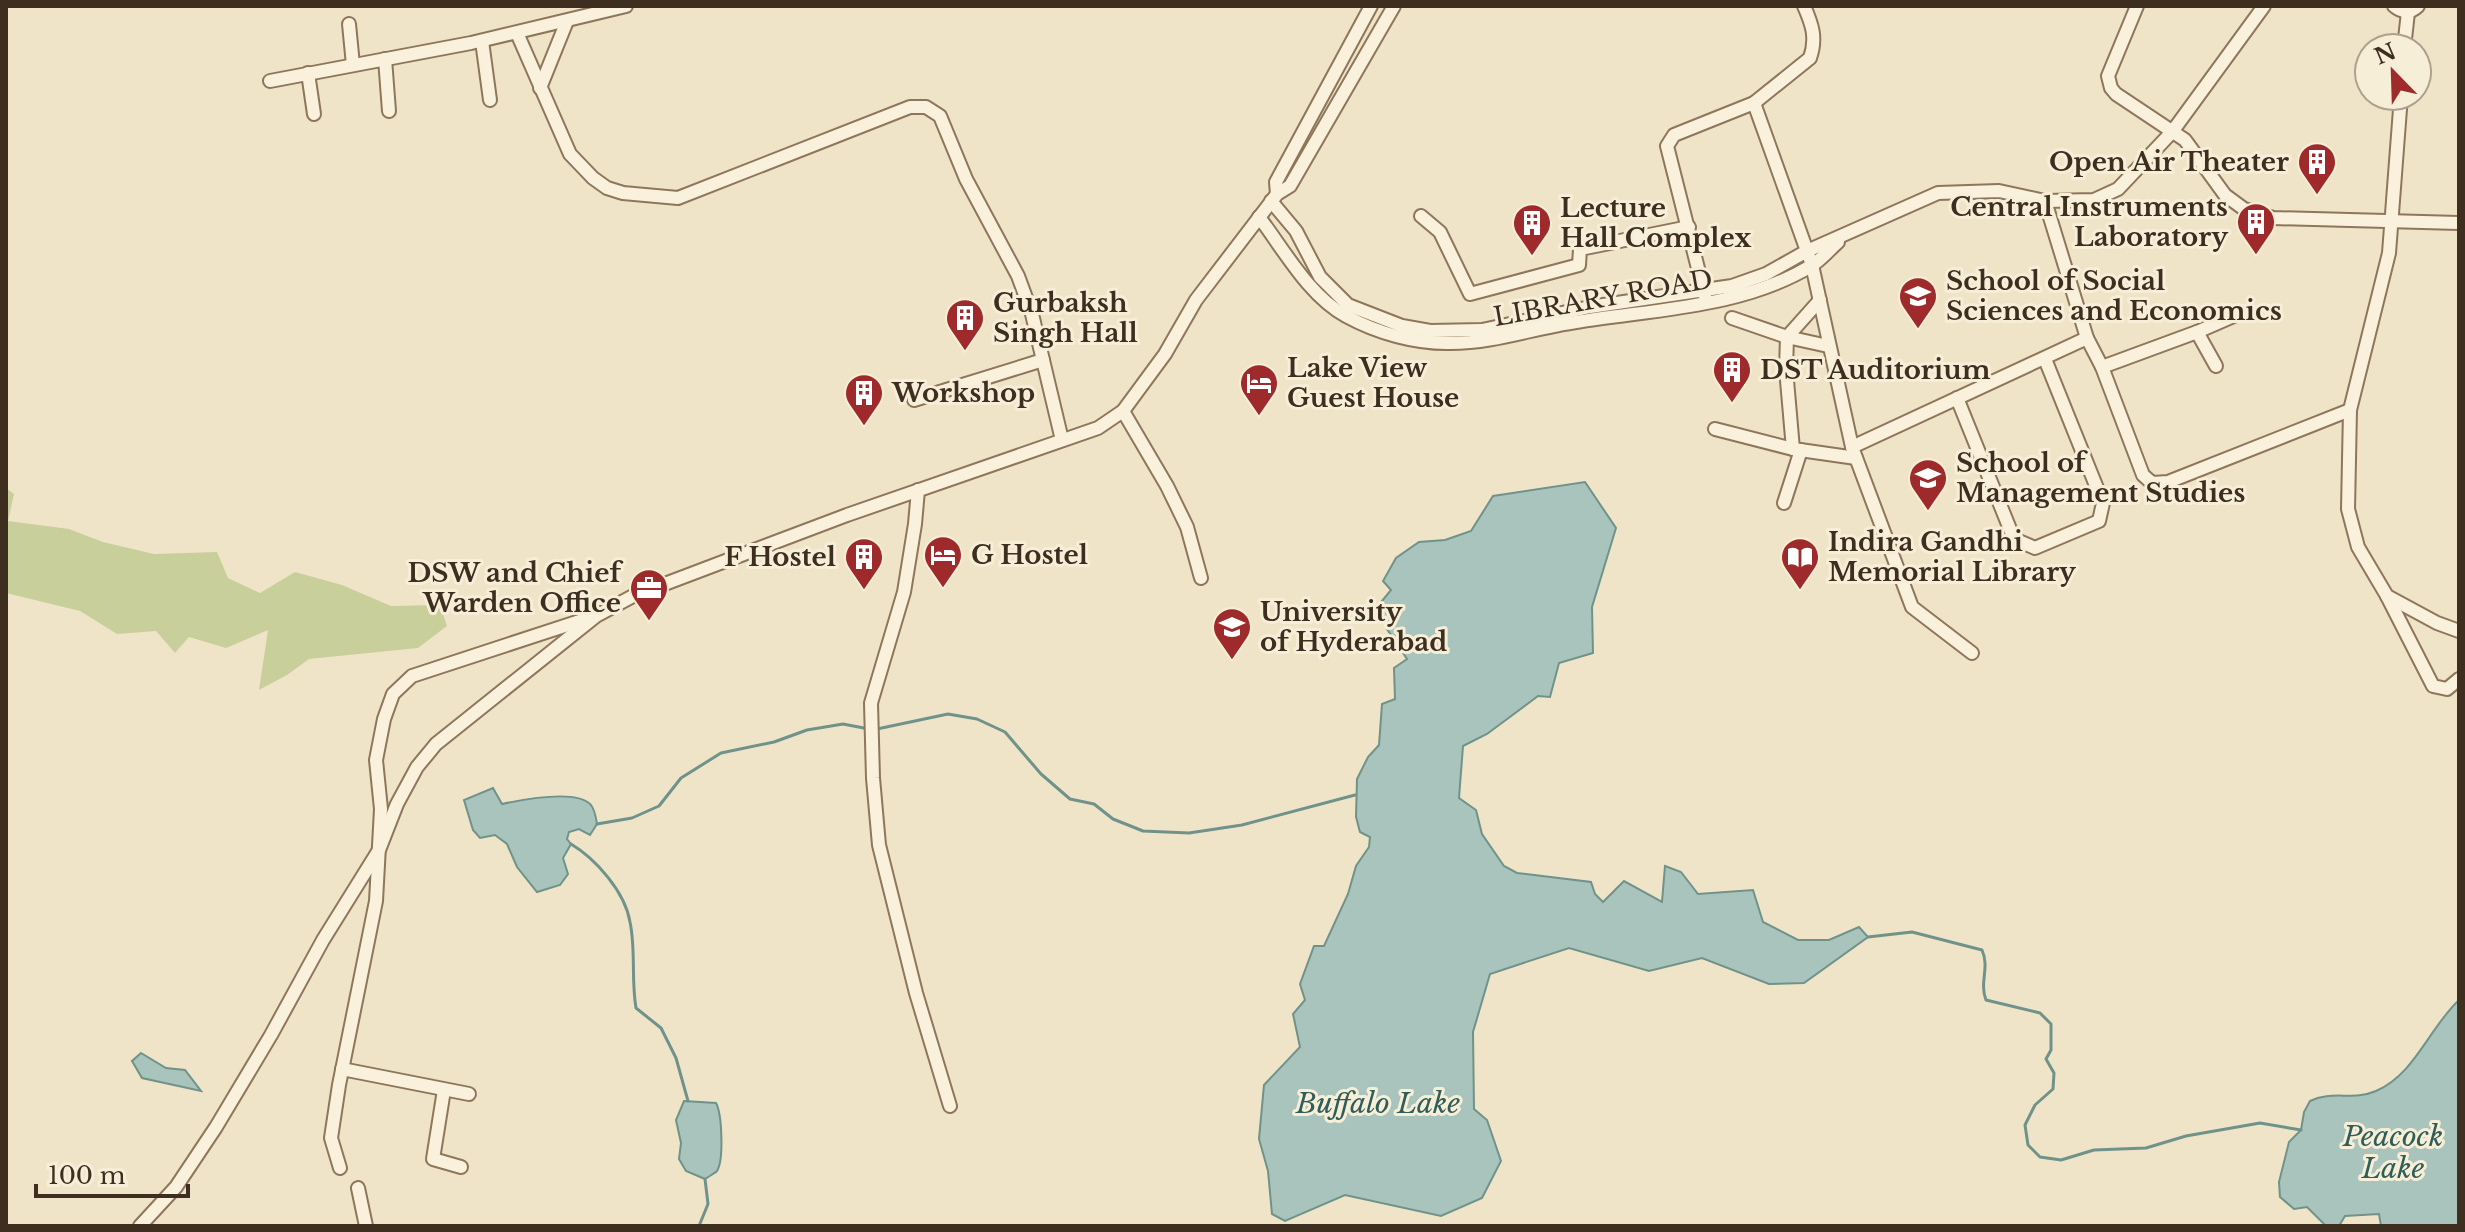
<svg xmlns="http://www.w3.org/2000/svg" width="2465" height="1232" font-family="'Libre Baskerville',serif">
	<rect width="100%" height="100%" fill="#f0e4c8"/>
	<!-- green -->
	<polygon fill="#c9cf9b" points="6,488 14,494 8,521 69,529 103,542 154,554 217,552 228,578 260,593 295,572 342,585 391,606 440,605 447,626 418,648 309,659 287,675 259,690 268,630 226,648 189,637 175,653 156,631 117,634 80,611 6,593"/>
	<!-- water -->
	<g fill="#a9c4bc" stroke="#6f938a" stroke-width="2">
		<polygon points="1585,482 1616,528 1592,607 1593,653 1559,663 1550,697 1538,696 1487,734 1463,746 1459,798 1476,810 1482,834 1504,866 1517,873 1591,882 1595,894 1603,902 1624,881 1662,902 1665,866 1681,872 1698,894 1753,890 1763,922 1798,940 1829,940 1859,927 1868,937 1804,983 1769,984 1702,958 1649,971 1569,948 1490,974 1473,1032 1474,1109 1487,1120 1501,1161 1482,1198 1441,1216 1345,1195 1285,1221 1272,1214 1268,1171 1259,1139 1264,1085 1300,1047 1293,1014 1305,1000 1300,984 1314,946 1324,946 1348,894 1356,866 1369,847 1370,837 1360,832 1356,817 1357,779 1368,757 1379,745 1382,704 1395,699 1394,668 1407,659 1387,629 1385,617 1377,607 1391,590 1383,581 1396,558 1419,542 1445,540 1471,531 1493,496"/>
		<path d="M493,788L502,804C521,800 577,789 591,805C595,810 596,818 597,824L590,835L579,829L569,832L567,839L571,844L563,858L568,874L560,885L537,892L517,867L507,844L495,835L480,838L473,830L464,800Z"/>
		<path d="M2459,1000V1226H2381L2379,1214L2345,1216L2339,1226H2326L2307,1207L2294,1209L2280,1197L2279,1182L2289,1142L2301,1130L2304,1112L2310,1101C2331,1090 2353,1101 2376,1091C2415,1074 2429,1028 2459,1000Z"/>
		<polygon points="141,1053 166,1068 185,1070 201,1091 142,1078 132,1061"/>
		<path d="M684,1101L716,1103C722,1114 724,1160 717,1171C715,1173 708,1177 705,1179L686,1171L679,1159L681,1143L676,1120Z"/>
	</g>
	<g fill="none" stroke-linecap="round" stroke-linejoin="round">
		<!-- stream -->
		<g stroke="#6f938a" stroke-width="3">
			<polyline points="877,729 948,714 977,719 1005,732 1041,774 1070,799 1094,804 1113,819 1143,831 1189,833 1242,825 1355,795"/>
			<polyline points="597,824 632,818 659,806 681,778 721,753 774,742 807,730 843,724 869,729"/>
			<path d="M571,844C596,859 625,892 630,922C636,950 631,980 636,1008L661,1028L676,1058L688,1101"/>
			<path d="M1868,937L1912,932L1982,950C1990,968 1979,982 1986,1000L2040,1013L2051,1024V1050L2046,1059L2054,1073L2053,1089L2035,1105L2025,1125L2028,1145L2040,1157L2061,1160L2094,1150L2146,1148L2186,1136L2260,1123L2301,1130"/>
			<polyline points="699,1226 708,1204 705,1179"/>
		</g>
		<!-- minor casing -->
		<g stroke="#8d765c" stroke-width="16">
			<g id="minor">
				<polyline points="2137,6 2108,76 2111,88 2116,94 2185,140 2225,195 2244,209 2273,218 2459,223"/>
				<path d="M2394,6C2401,12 2410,14 2418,6"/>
				<polyline points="349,24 353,65"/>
				<polyline points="517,33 570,154 593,178 607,188 623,193 678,198 910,107 926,107 940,116 966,179 1018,276 1032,314 1062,440"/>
				<polyline points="482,41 490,100"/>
				<polyline points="2404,48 2408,12"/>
				<polyline points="385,59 389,111"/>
				<polyline points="308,73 314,114"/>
				<polyline points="270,81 471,43 626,6"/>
				<polyline points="540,88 567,21"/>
				<polyline points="2401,96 2389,253 2350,410 2348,509 2358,547 2387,596 2437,623 2459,631"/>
				<path d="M1754,103L1810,58C1817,38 1812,24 1804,6"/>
				<polyline points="1277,194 1276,182 1371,6"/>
				<polyline points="1271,201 1296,231 1320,277 1348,305 1402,326 1430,331 1482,330 1590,307 1732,286 1766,274 1807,251 1938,193 1999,191 2045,201 2094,200 2118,189 2172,132 2264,6"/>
				<polyline points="2045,201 2087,338 2102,367 2143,475 2152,483 2168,482 2350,410"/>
				<polyline points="1421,216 1440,232 1470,294 1579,265 1580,249 1689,227"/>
				<path d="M1259,217C1284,250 1309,296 1346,316C1377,333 1416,344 1451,343C1494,343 1534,328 1576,322C1655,309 1741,308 1811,266C1821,260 1829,250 1838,242"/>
				<polyline points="1705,296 1667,146 1674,135 1754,103 1812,265 1852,447"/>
				<polyline points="1820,300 1787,337 1786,369 1793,449 1856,458"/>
				<polyline points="1732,318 1787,337 1828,346"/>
				<polyline points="2197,332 2236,315"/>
				<polyline points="2102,367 2197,332 2216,366"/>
				<polyline points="1957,398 2014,539 2035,548 2099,521 2103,503 2045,359"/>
				<polyline points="914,400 1043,360"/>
				<polyline points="1123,411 1167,486 1187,527 1201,578"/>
				<polyline points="1715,429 1793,449"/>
				<polyline points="918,490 915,524 904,592 871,703 873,778 879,845 916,993 950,1106"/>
				<polyline points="1784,503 1801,450"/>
				<polyline points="2387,596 2433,686 2447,689 2459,679"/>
				<polyline points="1972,653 1912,607 1852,447 2087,338"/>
				<polyline points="342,1069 469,1094"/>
				<polyline points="444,1090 433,1159 461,1167"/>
				<polyline points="340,1168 331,1138 339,1085 376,901 381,809 376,760 384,719 393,694 412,676 589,618"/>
				<polyline points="358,1188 366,1226"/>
				<polyline points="140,1226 176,1187 216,1127 271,1035 323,940 379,850 397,804 417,767 436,744 596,616 633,596 847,515 1098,428 1123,411 1165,354 1196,300 1277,194 1290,186 1394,6"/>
			</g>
		</g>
		<!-- minor -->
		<use href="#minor" stroke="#faf1dc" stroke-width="12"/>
	</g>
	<!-- icons -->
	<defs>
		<g id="building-pin" transform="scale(2)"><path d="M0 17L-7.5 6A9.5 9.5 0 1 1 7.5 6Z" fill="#9e2a2b" stroke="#f7eed8"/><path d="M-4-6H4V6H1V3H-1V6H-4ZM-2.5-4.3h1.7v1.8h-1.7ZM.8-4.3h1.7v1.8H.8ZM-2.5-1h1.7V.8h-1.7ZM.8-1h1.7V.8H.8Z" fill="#fff"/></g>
		<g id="university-pin" transform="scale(2)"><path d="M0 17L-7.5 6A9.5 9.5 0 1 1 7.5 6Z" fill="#9e2a2b" stroke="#f7eed8"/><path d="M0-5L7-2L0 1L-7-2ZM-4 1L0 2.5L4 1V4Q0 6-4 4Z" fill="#fff"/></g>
		<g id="hotel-pin" transform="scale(2)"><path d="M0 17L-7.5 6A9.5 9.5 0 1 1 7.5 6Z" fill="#9e2a2b" stroke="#f7eed8"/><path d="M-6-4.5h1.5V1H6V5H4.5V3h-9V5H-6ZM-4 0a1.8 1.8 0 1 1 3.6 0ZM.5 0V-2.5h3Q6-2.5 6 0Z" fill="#fff"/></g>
		<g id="library-pin" transform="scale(2)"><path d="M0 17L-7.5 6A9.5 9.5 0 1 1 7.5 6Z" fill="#9e2a2b" stroke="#f7eed8"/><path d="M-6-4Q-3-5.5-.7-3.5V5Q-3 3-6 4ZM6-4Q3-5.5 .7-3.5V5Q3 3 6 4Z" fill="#fff"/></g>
		<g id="office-pin" transform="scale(2)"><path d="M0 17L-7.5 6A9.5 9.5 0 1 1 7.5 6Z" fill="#9e2a2b" stroke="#f7eed8"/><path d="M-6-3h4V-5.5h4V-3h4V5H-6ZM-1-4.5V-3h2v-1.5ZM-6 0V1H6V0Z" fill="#fff"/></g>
	</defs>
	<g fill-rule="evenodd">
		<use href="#building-pin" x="2317" y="162"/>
		<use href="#building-pin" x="2256" y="222"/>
		<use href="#building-pin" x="1532" y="223"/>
		<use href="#university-pin" x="1918" y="296"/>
		<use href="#building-pin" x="965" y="318"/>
		<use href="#building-pin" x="1732" y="370"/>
		<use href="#hotel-pin" x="1259" y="383"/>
		<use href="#building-pin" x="864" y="393"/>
		<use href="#university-pin" x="1928" y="478"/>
		<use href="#hotel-pin" x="943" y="555"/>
		<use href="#building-pin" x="864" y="557"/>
		<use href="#library-pin" x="1800" y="557"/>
		<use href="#office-pin" x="649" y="588"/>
		<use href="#university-pin" x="1232" y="627"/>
	</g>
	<g text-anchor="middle" stroke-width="6" stroke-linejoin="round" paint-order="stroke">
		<!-- poi labels -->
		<g font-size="26" font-weight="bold" fill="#3d2e20" stroke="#f7eed8" text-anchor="start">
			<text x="2289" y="171" text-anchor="end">Open Air Theater</text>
			<text x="2228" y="216" text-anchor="end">Central Instruments<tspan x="2228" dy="30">Laboratory</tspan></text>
			<text x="1560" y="217">Lecture<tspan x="1560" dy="30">Hall Complex</tspan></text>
			<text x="1946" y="290">School of Social<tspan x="1946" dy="30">Sciences and Economics</tspan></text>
			<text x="993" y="312">Gurbaksh<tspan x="993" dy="30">Singh Hall</tspan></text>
			<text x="1287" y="377">Lake View<tspan x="1287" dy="30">Guest House</tspan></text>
			<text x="1760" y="379">DST Auditorium</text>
			<text x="892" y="402">Workshop</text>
			<text x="1956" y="472">School of<tspan x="1956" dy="30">Management Studies</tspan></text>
			<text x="1828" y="551">Indira Gandhi<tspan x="1828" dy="30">Memorial Library</tspan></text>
			<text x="971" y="564">G Hostel</text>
			<text x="836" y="566" text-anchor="end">F Hostel</text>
			<text x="621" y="582" text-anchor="end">DSW and Chief<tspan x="621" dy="30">Warden Office</tspan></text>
			<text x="1260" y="621">University<tspan x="1260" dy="30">of Hyderabad</tspan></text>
		</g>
		<!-- street labels -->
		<g font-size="26" fill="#3d2e20" stroke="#f7eed8">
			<text transform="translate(1603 298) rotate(-10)" y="9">LIBRARY ROAD</text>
		</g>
		<!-- water labels -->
		<g font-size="28" font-style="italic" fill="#2f5d5a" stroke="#f7eed8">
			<text x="1378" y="1113">Buffalo Lake</text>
			<text x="2393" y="1146">Peacock<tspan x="2393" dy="32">Lake</tspan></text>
		</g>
	</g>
	<!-- border -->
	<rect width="2465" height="1232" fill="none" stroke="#3d2e20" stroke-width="16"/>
	<!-- north arrow -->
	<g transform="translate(2393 72) rotate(337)"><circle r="38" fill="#f7eed8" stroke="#ada18e" stroke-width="2"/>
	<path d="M0-6L14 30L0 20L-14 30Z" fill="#9e2a2b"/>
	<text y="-12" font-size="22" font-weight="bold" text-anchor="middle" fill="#3d2e20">N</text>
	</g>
	<!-- scale -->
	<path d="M36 1184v12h152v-12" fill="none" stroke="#3d2e20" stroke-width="4"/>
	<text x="48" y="1184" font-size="24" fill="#3d2e20" stroke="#f7eed8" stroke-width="6" paint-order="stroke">100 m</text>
</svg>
